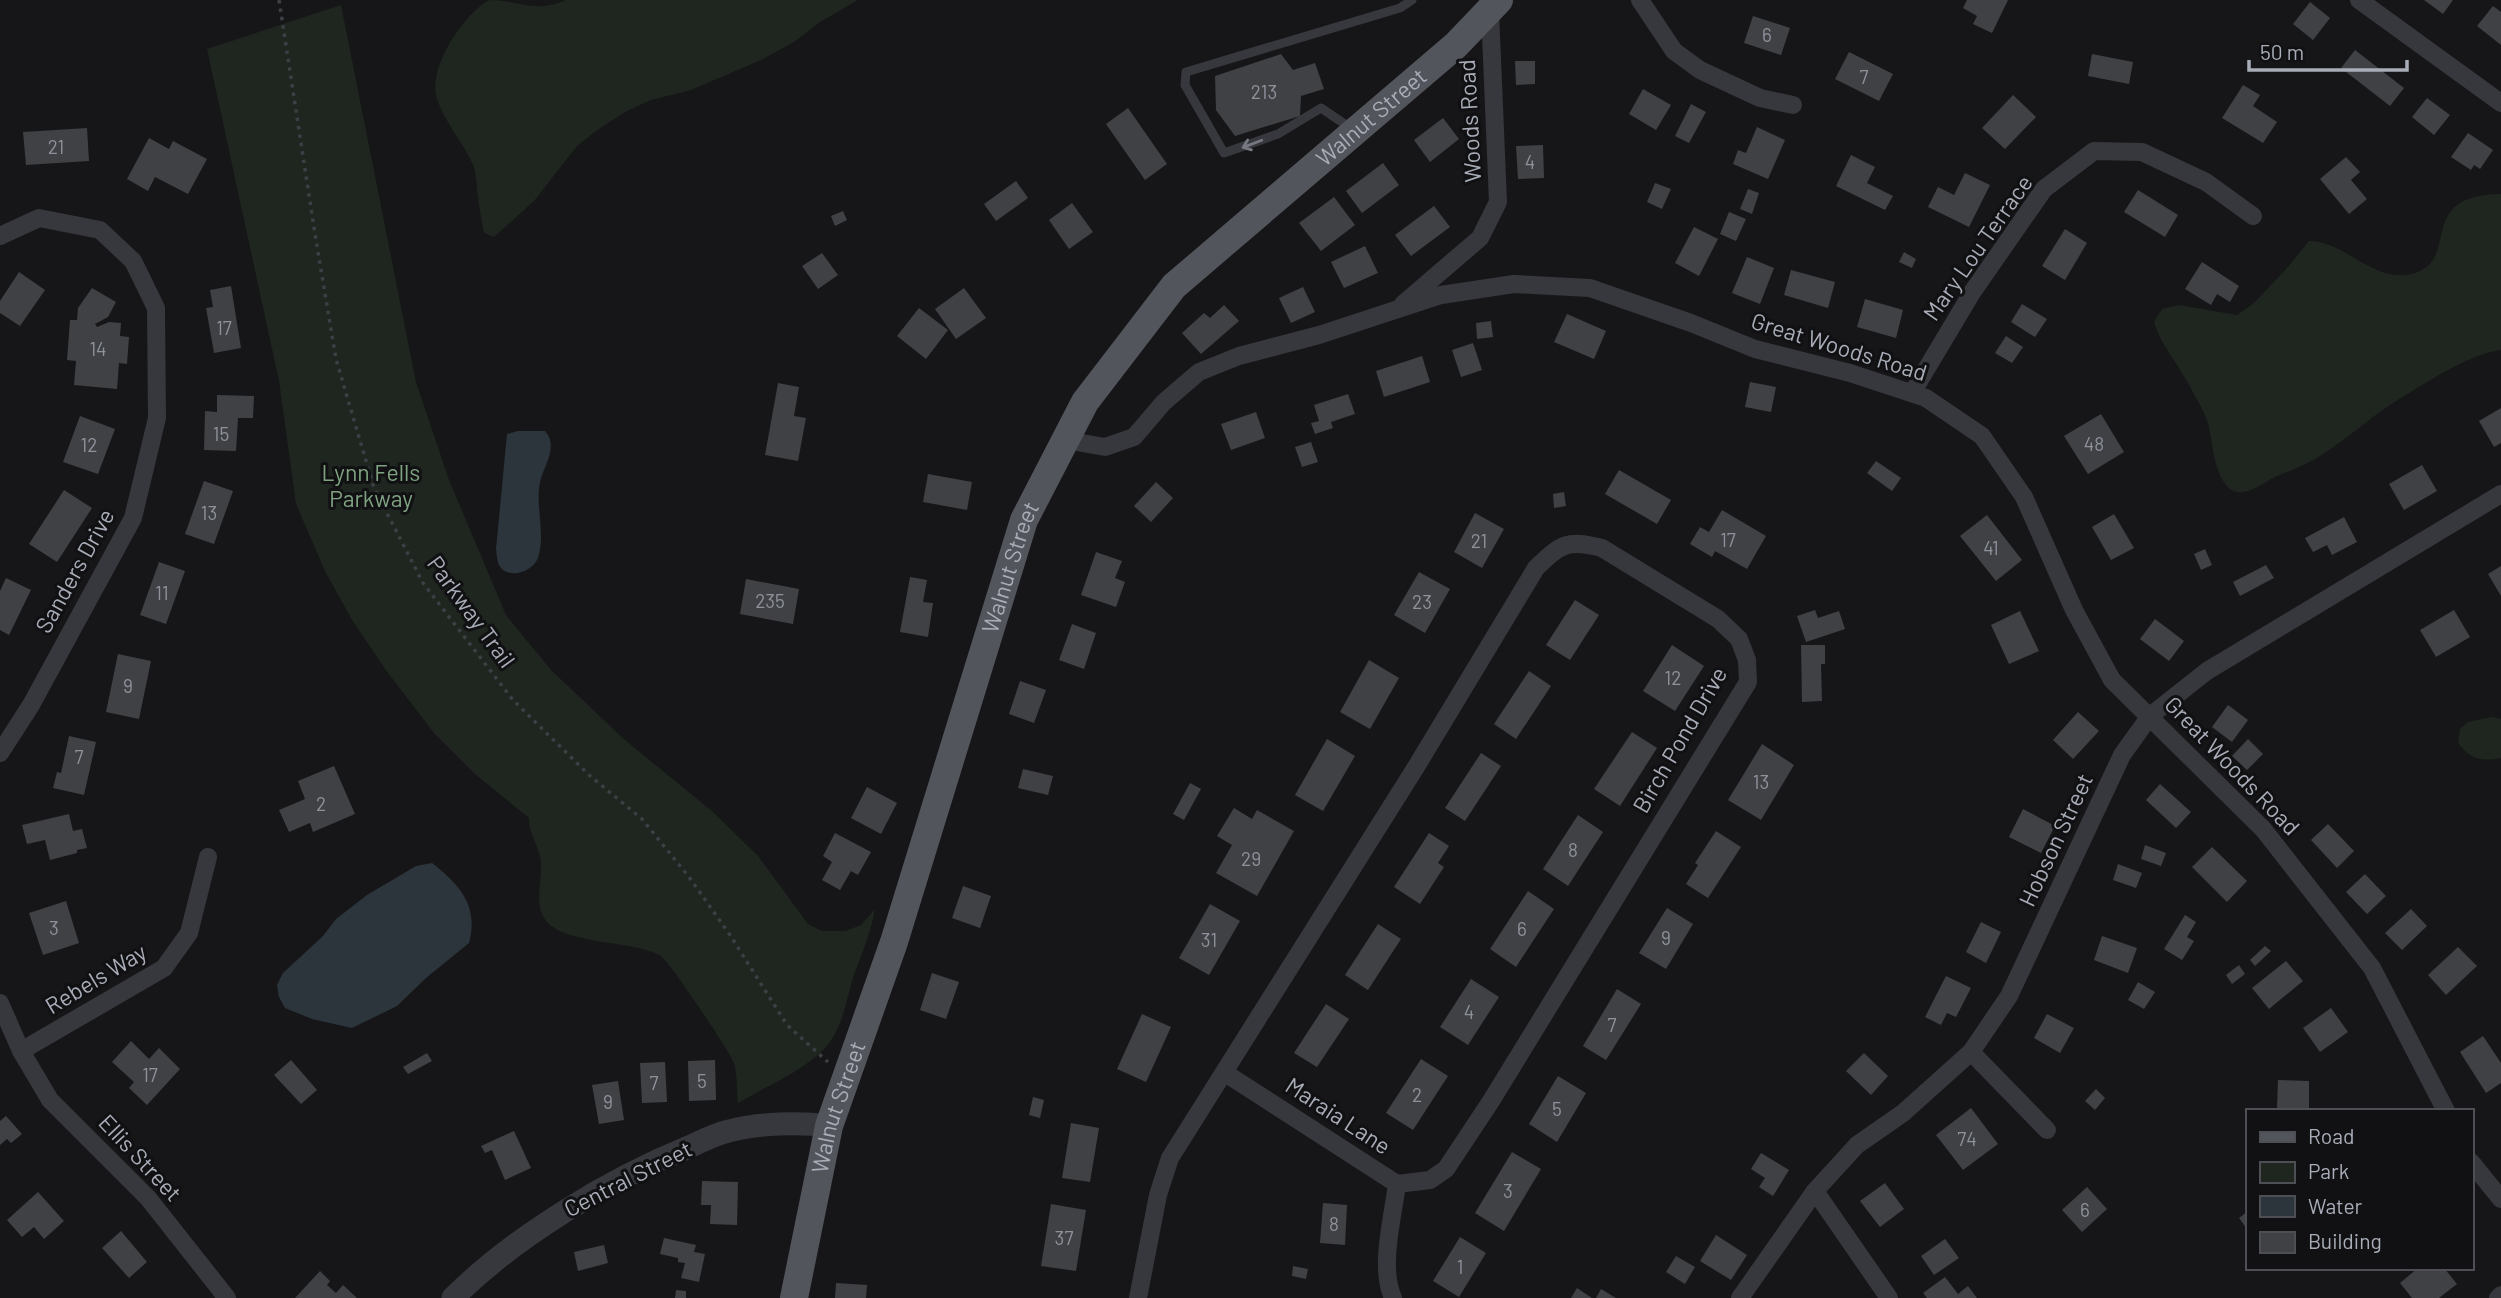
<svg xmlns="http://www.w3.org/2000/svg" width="2501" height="1298" font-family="Barlow,sans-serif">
	<rect width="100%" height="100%" fill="#161618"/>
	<!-- green -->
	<g fill="#1e261f">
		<path d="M489,0C518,0 535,14 566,0H858L820,22L794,42L761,60L691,90L651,100L625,112L596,131L577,146L534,201L494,237L484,233C482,221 479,209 478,196C476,186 477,174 473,165C463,142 445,123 437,99C427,68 463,15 489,0Z"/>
		<path d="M341,5L416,382L449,480L506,615L551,670L625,740L713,812L758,856L808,924L822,931H845L861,925L875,909C871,932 862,953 854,975C845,1002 843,1033 820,1053C797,1074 765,1087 738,1103C736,1090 738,1072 733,1061C728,1049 668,960 661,956C633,939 557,946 543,916C535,901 542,880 541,863C540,847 528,833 529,818L475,774L434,733L388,673L352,620L326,573L296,504L279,381L207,49Z"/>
		<path d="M2501,194V350C2469,354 2429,381 2401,398C2374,414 2350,437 2323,454C2309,464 2291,470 2275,477C2262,483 2241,502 2227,486C2211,468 2214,436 2205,415C2198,401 2190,386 2182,373C2172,356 2160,342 2154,322L2162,309L2179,305L2237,315L2254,303L2288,267L2309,241C2346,241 2376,286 2415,273C2461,258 2415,195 2501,194Z"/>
		<path d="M2491,717L2501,719V758C2481,762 2470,759 2458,743L2460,729L2468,722Z"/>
	</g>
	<!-- water -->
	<g fill="#2c353c">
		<path d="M518,431H545C559,446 544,465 540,482C535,507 546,533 538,558C533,570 514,579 502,569C497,565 497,556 496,549L507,434Z"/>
		<path d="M432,863C460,885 479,906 469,943L426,978L397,1006L352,1028L312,1019L285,1008L279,997L277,985L283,973L323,936L336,919L367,895L416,866Z"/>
	</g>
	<!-- building -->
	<g fill="#404145">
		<polygon points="1967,0 2008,0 1992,33 1973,24 1977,16 1963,8"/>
		<polygon points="2424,0 2453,0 2443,14"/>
		<polygon points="2310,2 2330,18 2313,40 2293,24"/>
		<polygon points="2493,6 2501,12 2501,45 2477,26"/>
		<polygon points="1753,16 1790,28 1781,55 1744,43"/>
		<polygon points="2355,50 2404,88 2390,106 2341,68"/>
		<polygon points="1849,52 1893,74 1879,101 1835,79"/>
		<polygon points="1281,54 1293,70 1315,63 1324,89 1301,96 1300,116 1235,136 1216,110 1215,76"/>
		<polygon points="2092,54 2133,62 2129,84 2088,76"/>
		<polygon points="1515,61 1535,61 1535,84 1516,85"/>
		<polygon points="2243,85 2260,95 2253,106 2277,122 2263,143 2222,118"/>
		<polygon points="1643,89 1671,105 1656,130 1629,114"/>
		<polygon points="2013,95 2036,117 2005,149 1982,128"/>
		<polygon points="2427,98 2450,115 2434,135 2412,117"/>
		<polygon points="1691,104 1706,112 1689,143 1675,136"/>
		<polygon points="1128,108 1167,164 1145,180 1106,124"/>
		<polygon points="1443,118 1459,139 1430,162 1414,140"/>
		<polygon points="1757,127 1785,140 1768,179 1733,164 1738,150 1746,153"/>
		<polygon points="87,128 89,161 26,165 23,132"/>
		<polygon points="2468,133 2493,150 2480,169 2474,165 2471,170 2451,157"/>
		<polygon points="149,138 169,149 173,141 207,159 188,194 155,177 148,191 127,179"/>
		<polygon points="1543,145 1544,178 1518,179 1516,146"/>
		<polygon points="1851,155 1875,167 1867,183 1893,196 1885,210 1836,186"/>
		<polygon points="2346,157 2360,172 2351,180 2367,199 2349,214 2320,179"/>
		<polygon points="1383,163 1399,185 1362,213 1346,191"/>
		<polygon points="1965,173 1990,185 1969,227 1928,207 1938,187 1954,195"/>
		<polygon points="1016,181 1028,198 996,221 984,204"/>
		<polygon points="1655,183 1671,189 1662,209 1647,202"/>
		<polygon points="1748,189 1759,193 1752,214 1740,209"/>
		<polygon points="2138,190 2178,215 2165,237 2124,212"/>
		<polygon points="1334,197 1355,225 1321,251 1299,223"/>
		<polygon points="1072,203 1093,232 1069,249 1049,220"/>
		<polygon points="1434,206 1450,227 1411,256 1395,235"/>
		<polygon points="843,211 847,220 835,226 831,216"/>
		<polygon points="1729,212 1746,219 1736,241 1720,234"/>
		<polygon points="1694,227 1718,239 1699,276 1675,263"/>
		<polygon points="2065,229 2087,243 2065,280 2042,266"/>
		<polygon points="1365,246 1378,273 1344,288 1331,262"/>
		<polygon points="1904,252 1916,259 1912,268 1899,262"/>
		<polygon points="822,253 838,275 818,289 802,266"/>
		<polygon points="1747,257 1774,268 1760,304 1732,293"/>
		<polygon points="2202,262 2239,286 2230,302 2217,294 2211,305 2185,289"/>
		<polygon points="1791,270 1835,282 1828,308 1784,295"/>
		<polygon points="19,272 45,290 20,326 0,313 0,301"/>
		<polygon points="231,286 241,348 214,353 206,308 213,307 210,290"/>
		<polygon points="1303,287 1315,312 1291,323 1279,298"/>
		<polygon points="92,288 116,302 108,317 95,324 97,327 109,322 121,323 120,336 129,337 127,364 119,363 117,389 74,385 76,361 67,360 70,320 77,320 78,308"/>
		<polygon points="964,288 986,318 956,339 935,309"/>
		<polygon points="1865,299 1903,310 1896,338 1857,327"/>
		<polygon points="2022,304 2047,319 2035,337 2011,322"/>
		<polygon points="1224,305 1239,321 1201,354 1182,333 1204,313 1210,318"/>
		<polygon points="919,308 948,330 926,359 897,336"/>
		<polygon points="1567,314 1606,331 1594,359 1554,342"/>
		<polygon points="1491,321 1493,337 1477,339 1476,323"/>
		<polygon points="2006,336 2023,347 2012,363 1995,353"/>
		<polygon points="1473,343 1482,370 1461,377 1452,350"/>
		<polygon points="1422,356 1430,382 1384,397 1376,371"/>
		<polygon points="1750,382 1776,387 1771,412 1745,407"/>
		<polygon points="778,383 799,387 794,416 806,418 798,461 765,455"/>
		<polygon points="1348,394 1355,414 1331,422 1333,428 1315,434 1311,423 1319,421 1314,405"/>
		<polygon points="217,395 254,396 253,418 238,418 236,451 204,450 205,411 217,412"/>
		<polygon points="2501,408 2501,443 2494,447 2479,421"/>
		<polygon points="1256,412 1265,438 1231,450 1221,424"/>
		<polygon points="2101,414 2124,452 2088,474 2064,436"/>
		<polygon points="80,416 115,429 98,474 63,462"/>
		<polygon points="1311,442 1318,462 1302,467 1295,447"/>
		<polygon points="1876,461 1901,478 1892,491 1867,473"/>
		<polygon points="2422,465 2437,491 2404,510 2389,484"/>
		<polygon points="1619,470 1671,500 1657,524 1605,494"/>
		<polygon points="928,474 972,482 967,510 923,502"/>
		<polygon points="204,481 233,491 214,544 185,534"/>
		<polygon points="1156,482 1173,498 1151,522 1134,506"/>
		<polygon points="64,490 92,508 57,562 29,544"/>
		<polygon points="1564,492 1566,506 1554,508 1553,494"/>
		<polygon points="1722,510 1766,536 1747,569 1715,551 1712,557 1690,544 1700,527 1709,532"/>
		<polygon points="1475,513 1504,529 1482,568 1454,552"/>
		<polygon points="2114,514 2134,548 2111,560 2092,527"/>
		<polygon points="1987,515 2022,560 1996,581 1960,536"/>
		<polygon points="2344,517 2357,542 2332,555 2327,545 2313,552 2305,538"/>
		<polygon points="2205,549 2212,565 2201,570 2194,554"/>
		<polygon points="1096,552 1122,561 1115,578 1125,582 1116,607 1081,595"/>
		<polygon points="159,562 185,571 166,624 140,615"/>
		<polygon points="2266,565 2274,578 2240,596 2233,582"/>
		<polygon points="2501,566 2501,596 2488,574"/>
		<polygon points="1419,572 1450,589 1425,633 1394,615"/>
		<polygon points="910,577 927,580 923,602 933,603 928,637 900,632"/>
		<polygon points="6,578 31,590 9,635 0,630 0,591"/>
		<polygon points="746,579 799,589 793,624 740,614"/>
		<polygon points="1575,600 1599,615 1570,660 1546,645"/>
		<polygon points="1815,610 1818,618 1839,611 1845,629 1806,642 1797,616"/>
		<polygon points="2454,610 2470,637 2436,657 2420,630"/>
		<polygon points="2020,611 2039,651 2009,664 1991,625"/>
		<polygon points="2155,619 2184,641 2169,661 2140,639"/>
		<polygon points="1072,624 1096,633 1084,669 1059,660"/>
		<polygon points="1672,645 1704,666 1675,711 1643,691"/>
		<polygon points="1801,645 1825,645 1825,664 1821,664 1822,701 1802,702"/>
		<polygon points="118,654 151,661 139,719 106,712"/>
		<polygon points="1369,660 1399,678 1370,729 1340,712"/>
		<polygon points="1529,671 1551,686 1516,739 1494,724"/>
		<polygon points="1020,681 1046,690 1034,723 1009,714"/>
		<polygon points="2228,705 2248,720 2232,742 2212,727"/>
		<polygon points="2078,712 2099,731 2073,759 2053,740"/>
		<polygon points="1632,732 1657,748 1620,806 1594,789"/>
		<polygon points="69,736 96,742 84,795 53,788 57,772 61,773"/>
		<polygon points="1327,739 1355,756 1323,811 1295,795"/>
		<polygon points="2248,739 2263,754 2247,770 2232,756"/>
		<polygon points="1762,744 1794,765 1761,820 1728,800"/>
		<polygon points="1481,753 1501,766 1465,821 1445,808"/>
		<polygon points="334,766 355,814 313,832 310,823 289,832 279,810 305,799 298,781"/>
		<polygon points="1023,769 1053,776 1048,795 1018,788"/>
		<polygon points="1190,783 1201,789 1184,820 1173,814"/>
		<polygon points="2160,784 2191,812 2176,828 2146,800"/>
		<polygon points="867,787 897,803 881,834 851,818"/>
		<polygon points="1234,808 1252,819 1257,810 1294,831 1257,896 1216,873 1232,845 1217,836"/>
		<polygon points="2023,809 2055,826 2041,853 2009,837"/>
		<polygon points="69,814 73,831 82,829 87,848 77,850 77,853 50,860 45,840 27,844 22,825"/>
		<polygon points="1578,815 1603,832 1568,886 1543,869"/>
		<polygon points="2328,824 2354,851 2337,868 2311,840"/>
		<polygon points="1716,831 1741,847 1708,898 1686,884 1698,865 1695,863"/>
		<polygon points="835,833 871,852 858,875 851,871 840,890 822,880 832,862 823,856"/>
		<polygon points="1429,833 1449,846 1438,863 1444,867 1420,904 1394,887"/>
		<polygon points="2145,845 2166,853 2161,866 2141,859"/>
		<polygon points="2212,847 2247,881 2227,902 2192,867"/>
		<polygon points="2118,864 2142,873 2136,888 2113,880"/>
		<polygon points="2365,874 2386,896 2367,914 2346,892"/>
		<polygon points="963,886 991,896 980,928 952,918"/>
		<polygon points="1528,891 1554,909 1516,967 1490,949"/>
		<polygon points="66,901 79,943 43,955 29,913"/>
		<polygon points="1210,904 1240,921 1209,975 1179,958"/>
		<polygon points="1667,908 1693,924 1666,969 1639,953"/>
		<polygon points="2411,909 2427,926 2402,950 2385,933"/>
		<polygon points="2185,915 2196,922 2187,937 2194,941 2182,960 2164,949"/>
		<polygon points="1981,922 2001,932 1986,963 1966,952"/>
		<polygon points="1378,924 1401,939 1368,990 1345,975"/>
		<polygon points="2102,936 2137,948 2128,973 2094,960"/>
		<polygon points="2265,946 2271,951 2255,966 2250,960"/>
		<polygon points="2458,947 2477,966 2446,995 2428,975"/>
		<polygon points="2286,961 2303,981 2269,1009 2252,988"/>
		<polygon points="2239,965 2245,974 2232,984 2226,975"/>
		<polygon points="932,973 959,982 946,1019 920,1010"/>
		<polygon points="1946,976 1971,988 1956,1017 1947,1013 1941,1025 1925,1017"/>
		<polygon points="1471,979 1499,997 1468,1045 1440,1027"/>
		<polygon points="2138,982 2155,992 2144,1009 2128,1000"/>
		<polygon points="1617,989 1641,1004 1606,1060 1583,1046"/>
		<polygon points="1326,1004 1349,1019 1317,1067 1294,1053"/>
		<polygon points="2331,1008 2348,1032 2320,1052 2303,1028"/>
		<polygon points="1142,1014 1171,1027 1146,1082 1117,1069"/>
		<polygon points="2047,1014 2074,1028 2060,1053 2034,1038"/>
		<polygon points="2483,1036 2501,1063 2501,1083 2486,1093 2460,1052"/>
		<polygon points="131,1041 149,1059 159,1048 180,1069 147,1105 129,1088 134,1082 112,1062"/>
		<polygon points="427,1053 432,1061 408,1074 403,1067"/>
		<polygon points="1864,1053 1888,1076 1871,1095 1846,1071"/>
		<polygon points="1421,1059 1448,1076 1413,1130 1386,1113"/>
		<polygon points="291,1060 317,1090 301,1104 274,1075"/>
		<polygon points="715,1060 716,1100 689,1101 688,1061"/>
		<polygon points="665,1062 667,1102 642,1103 640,1063"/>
		<polygon points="1558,1076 1586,1093 1557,1142 1529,1124"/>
		<polygon points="2278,1080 2309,1081 2309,1109 2277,1108"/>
		<polygon points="618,1081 624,1120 599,1124 592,1085"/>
		<polygon points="2096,1089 2105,1098 2095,1110 2085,1101"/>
		<polygon points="1033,1097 1044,1100 1040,1118 1029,1115"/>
		<polygon points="1971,1108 1998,1144 1963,1170 1936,1135"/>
		<polygon points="6,1116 22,1134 11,1143 7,1139 0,1145 0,1121"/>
		<polygon points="1071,1123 1099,1128 1090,1182 1062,1178"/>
		<polygon points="514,1131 531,1168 505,1180 492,1150 485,1153 481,1146"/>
		<polygon points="1512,1152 1541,1169 1504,1231 1475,1213"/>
		<polygon points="1761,1153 1789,1170 1773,1196 1759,1187 1765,1178 1751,1169"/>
		<polygon points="702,1181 738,1182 737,1225 710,1224 711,1205 701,1205"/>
		<polygon points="1885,1183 1904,1209 1880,1227 1860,1201"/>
		<polygon points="2087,1187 2107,1209 2082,1232 2062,1210"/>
		<polygon points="38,1192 64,1221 44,1239 34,1227 22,1237 7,1220"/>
		<polygon points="1323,1203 1347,1205 1345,1245 1320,1243"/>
		<polygon points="1051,1204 1086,1210 1076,1271 1041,1266"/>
		<polygon points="2247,1212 2247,1229 2239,1218"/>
		<polygon points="121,1231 147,1262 129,1278 102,1248"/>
		<polygon points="1716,1235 1747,1255 1731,1280 1700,1261"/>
		<polygon points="1460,1237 1486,1253 1459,1297 1433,1281"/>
		<polygon points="664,1238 696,1245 694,1252 705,1254 699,1282 681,1278 685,1263 678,1262 678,1258 660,1254"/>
		<polygon points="1945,1239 1959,1258 1934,1275 1921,1256"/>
		<polygon points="604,1245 608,1263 578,1271 574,1252"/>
		<polygon points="1676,1256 1695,1267 1685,1284 1666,1272"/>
		<polygon points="1293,1266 1308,1269 1306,1279 1292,1276"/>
		<polygon points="2418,1268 2444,1268 2457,1284 2439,1298 2412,1298 2400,1283"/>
		<polygon points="320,1271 330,1281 327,1285 336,1293 343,1285 357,1298 295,1298"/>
		<polygon points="1945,1277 1958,1294 1968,1286 1977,1298 1927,1298 1923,1293"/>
		<polygon points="836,1283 867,1285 866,1298 835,1298"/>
		<polygon points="1577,1288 1592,1298 1571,1298"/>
		<polygon points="1601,1289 1616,1298 1596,1298"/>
		<polygon points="676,1290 686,1291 686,1298 675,1298"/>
	</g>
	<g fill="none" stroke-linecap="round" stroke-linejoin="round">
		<!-- path -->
		<polyline stroke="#3d3f44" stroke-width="3.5" stroke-dasharray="3.5 5" stroke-linecap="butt" points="279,0 315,234 336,359 374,488 423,583 513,700 589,775 642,819 689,877 730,935 787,1025 828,1062"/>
		<!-- service -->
		<polyline stroke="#37383d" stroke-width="9" points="1352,129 1321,108 1278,134 1224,153 1185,85 1186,72 1400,8 1412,0"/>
		<!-- minor -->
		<g stroke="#37383d" stroke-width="18">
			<polyline points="1640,0 1674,51 1700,70 1760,98 1793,105"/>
			<polyline points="2359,0 2501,103"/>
			<polyline points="0,236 39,218 100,230 133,261 156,308 157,418 133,518 31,705 0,753"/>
			<polyline points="1403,304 1480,238 1498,202 1490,11"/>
			<polyline points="1912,393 1973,291 2044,189 2094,151 2142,152 2206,182 2253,216"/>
			<polyline points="1065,440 1105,447 1134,437 1164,402 1199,372 1239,356 1319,335 1441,295 1514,284 1590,288 1691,323 1755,349 1850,373 1926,398 1982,436 2024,497 2074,610 2112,680 2263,829 2372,968 2446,1111"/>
			<polyline points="0,1003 21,1051 50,1100 148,1198 227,1298"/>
			<polyline points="21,1051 164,968 189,933 208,857"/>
			<polyline points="1971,1052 2047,1130"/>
			<polyline points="1225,1073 1397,1184"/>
			<polyline points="2471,1162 2501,1199"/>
			<polyline points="1815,1191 1889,1298"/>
			<path d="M1138,1298L1158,1195L1170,1158L1416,767L1536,568C1561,544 1567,539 1602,548L1718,619L1739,639L1747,660L1748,682L1491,1101L1446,1169L1430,1180L1397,1184"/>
			<path d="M1393,1298C1379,1267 1393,1217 1397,1184"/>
			<polyline points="1740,1298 1815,1191 1857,1145 1903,1113 1971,1052 2009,996 2122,755 2150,716 2207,671 2501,494"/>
			<polyline points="2498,1298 2501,1295"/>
		</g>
		<!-- tertiary -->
		<path stroke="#37383d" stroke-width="23" d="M453,1298C514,1237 610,1179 689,1147C702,1141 715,1134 729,1131C759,1123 799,1122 829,1126"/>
		<!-- primary -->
		<path stroke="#53555c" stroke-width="28" id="s1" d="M794,1298L829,1126L894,942L1024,520L1085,402L1174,286L1456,45L1499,0"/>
	</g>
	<!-- one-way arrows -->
	<defs><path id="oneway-shaft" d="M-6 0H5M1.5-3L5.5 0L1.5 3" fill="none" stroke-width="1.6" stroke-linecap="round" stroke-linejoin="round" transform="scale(1.75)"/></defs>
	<use stroke="#757881" href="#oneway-shaft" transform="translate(1252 144) rotate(159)"/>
	<g text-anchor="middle" stroke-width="6" stroke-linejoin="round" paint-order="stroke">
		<!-- number labels -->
		<g font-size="19" fill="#8e929b">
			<text x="1767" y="42">6</text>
			<text x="1864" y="84">7</text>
			<text x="1264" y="99">213</text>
			<text x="56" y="154">21</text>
			<text x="1530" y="169">4</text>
			<text x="224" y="335">17</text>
			<text x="98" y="356">14</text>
			<text x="221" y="441">15</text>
			<text x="2094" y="451">48</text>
			<text x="89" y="452">12</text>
			<text x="209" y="520">13</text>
			<text x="1728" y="547">17</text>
			<text x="1479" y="548">21</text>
			<text x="1991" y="555">41</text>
			<text x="162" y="600">11</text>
			<text x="770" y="608">235</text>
			<text x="1422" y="609">23</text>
			<text x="1673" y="685">12</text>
			<text x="128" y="693">9</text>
			<text x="79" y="764">7</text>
			<text x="1761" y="789">13</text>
			<text x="321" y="811">2</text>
			<text x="1573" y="857">8</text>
			<text x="1251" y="866">29</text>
			<text x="54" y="935">3</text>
			<text x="1522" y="936">6</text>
			<text x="1666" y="945">9</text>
			<text x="1209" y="947">31</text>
			<text x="1469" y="1019">4</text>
			<text x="1612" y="1032">7</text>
			<text x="150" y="1082">17</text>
			<text x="702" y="1088">5</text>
			<text x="654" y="1090">7</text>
			<text x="1417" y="1102">2</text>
			<text x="608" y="1109">9</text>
			<text x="1557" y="1116">5</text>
			<text x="1967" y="1146">74</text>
			<text x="1508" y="1198">3</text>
			<text x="2085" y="1217">6</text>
			<text x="1334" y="1231">8</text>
			<text x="1064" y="1245">37</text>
			<text x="1460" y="1274">1</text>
		</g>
		<!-- street labels -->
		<g font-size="23" fill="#a8adb8" stroke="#111113">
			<text dy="8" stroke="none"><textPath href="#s1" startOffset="1351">Walnut Street</textPath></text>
			<text transform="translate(1470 121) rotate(-93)" y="8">Woods Road</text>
			<text transform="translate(1978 248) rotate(-55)" y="8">Mary Lou Terrace</text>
			<text transform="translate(1839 347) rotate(17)" y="8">Great Woods Road</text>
			<text dy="8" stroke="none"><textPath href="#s1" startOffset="763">Walnut Street</textPath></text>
			<text transform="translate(75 571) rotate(-61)" y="8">Sanders Drive</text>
			<text transform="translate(471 612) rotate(54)" y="8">Parkway Trail</text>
			<text transform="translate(1680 740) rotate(-60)" y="8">Birch Pond Drive</text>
			<text transform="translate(2232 766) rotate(46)" y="8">Great Woods Road</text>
			<text transform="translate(2056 840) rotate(-65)" y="8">Hobson Street</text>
			<text transform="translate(96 979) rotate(-31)" y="8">Rebels Way</text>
			<text dy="8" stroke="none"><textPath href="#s1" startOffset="196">Walnut Street</textPath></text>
			<text transform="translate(1338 1116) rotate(33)" y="8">Maraia Lane</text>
			<text transform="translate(140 1158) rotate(47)" y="8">Ellis Street</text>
			<text transform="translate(628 1179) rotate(-27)" y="8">Central Street</text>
		</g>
		<!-- park labels -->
		<g font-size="23" fill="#7fa381" stroke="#111113">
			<text x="371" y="481">Lynn Fells<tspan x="371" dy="26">Parkway</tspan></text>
		</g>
	</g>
	<!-- legend -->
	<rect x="2246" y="1109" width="228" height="161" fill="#111113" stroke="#4d4f55" stroke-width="2"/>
	<rect x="2260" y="1132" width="35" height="10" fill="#53555c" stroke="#4d4f55" stroke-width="2"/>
	<text x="2308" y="1144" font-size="21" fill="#a8adb8">Road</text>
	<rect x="2260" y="1162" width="35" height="21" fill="#1e261f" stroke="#4d4f55" stroke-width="2"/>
	<text x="2308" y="1179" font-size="21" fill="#a8adb8">Park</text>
	<rect x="2260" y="1196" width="35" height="21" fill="#2c353c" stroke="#4d4f55" stroke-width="2"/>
	<text x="2308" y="1214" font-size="21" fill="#a8adb8">Water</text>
	<rect x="2260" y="1232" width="35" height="21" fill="#404145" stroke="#4d4f55" stroke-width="2"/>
	<text x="2308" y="1249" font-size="21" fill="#a8adb8">Building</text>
	<!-- scale -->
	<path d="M2249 60v10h158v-10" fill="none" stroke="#a8adb8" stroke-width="3.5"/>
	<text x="2260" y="60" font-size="21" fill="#a8adb8" stroke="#111113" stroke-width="5" paint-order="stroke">50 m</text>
</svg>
